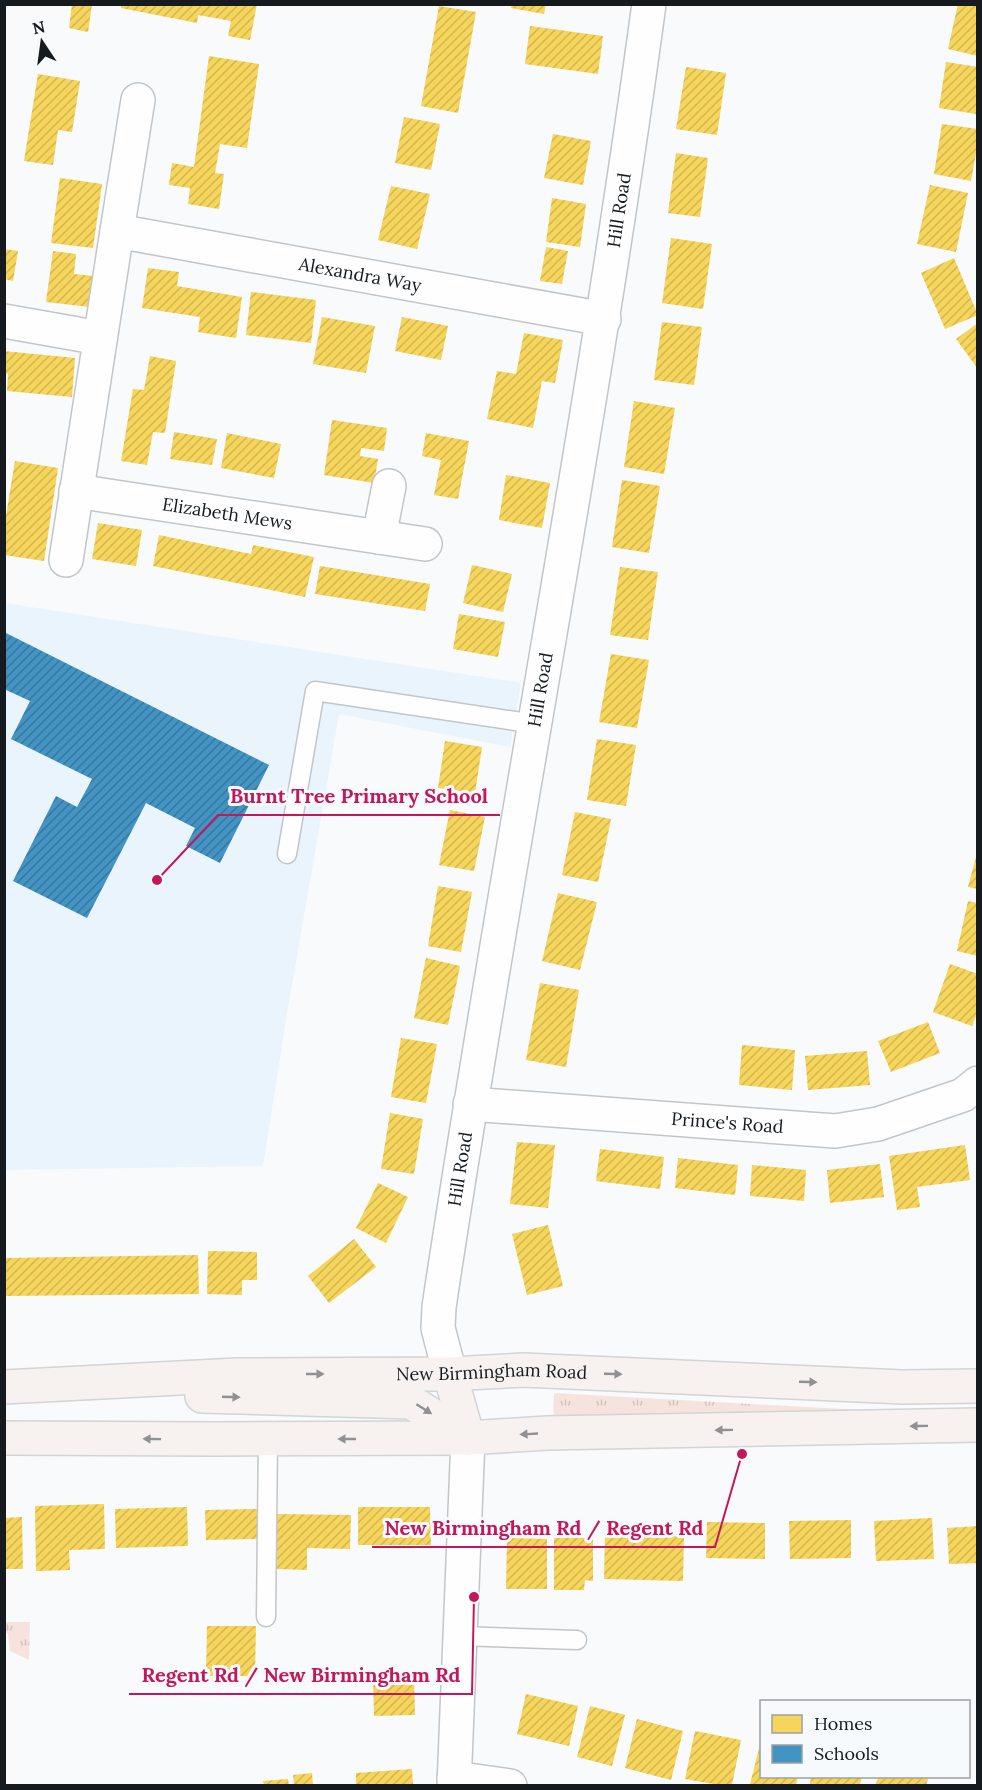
<svg xmlns="http://www.w3.org/2000/svg" width="982" height="1790" font-family="Lora,serif">
	<defs>
		<pattern id="grass-tufts" width="24" height="20" patternUnits="userSpaceOnUse" patternTransform="scale(1.5)"><rect width="24" height="20" fill="#f6e3de"/><path d="M3 7l-1-3M5 7V3M7 7l1-3M15 17l-1-3M17 17v-4M19 17l1-3" fill="none" stroke="#d2c2be"/></pattern>
		<pattern id="homes-hatch" width="6" height="6" patternUnits="userSpaceOnUse" patternTransform="scale(1.5)"><rect width="6" height="6" fill="#f6d55c"/><path d="M-1 1l2-2M0 6l6-6M5 7l2-2" fill="none" stroke="#d2b650"/></pattern>
		<pattern id="schools-hatch" width="6" height="6" patternUnits="userSpaceOnUse" patternTransform="scale(1.5)"><rect width="6" height="6" fill="#4393c3"/><path d="M-1 1l2-2M0 6l6-6M5 7l2-2" fill="none" stroke="#37779e"/></pattern>
	</defs>
	<rect width="100%" height="100%" fill="#f8fafb"/>
	<!-- built -->
	<polygon fill="#eaf4fc" points="4,603 521,683 510,747 339,714 287,1013 263,1166 5,1170"/>
	<!-- grass -->
	<g fill="url(#grass-tufts)">
		<polygon points="554,1393 861,1410 553,1418"/>
		<polygon points="5,1622 30,1622 29,1660 10,1651 8,1634 5,1633"/>
	</g>
	<!-- homes -->
	<g fill="url(#homes-hatch)">
		<polygon points="72,4 92,4 88,32 69,28"/>
		<polygon points="121,4 257,4 250,40 228,36 231,21 198,15 197,23 121,8"/>
		<polygon points="512,4 546,4 544,14 511,8"/>
		<polygon points="958,4 978,4 978,56 948,49"/>
		<polygon points="439,6 476,12 458,113 421,106"/>
		<polygon points="530,26 603,36 598,74 525,64"/>
		<polygon points="209,56 259,64 247,148 220,144 215,173 224,174 219,209 188,204 190,188 169,185 172,163 194,167"/>
		<polygon points="946,62 978,67 976,114 939,108"/>
		<polygon points="686,67 726,73 717,135 676,129"/>
		<polygon points="38,74 80,81 72,132 58,130 53,165 24,161"/>
		<polygon points="404,117 440,124 431,170 395,163"/>
		<polygon points="942,124 978,129 978,142 971,181 934,174"/>
		<polygon points="553,134 591,141 583,185 544,178"/>
		<polygon points="676,153 708,158 700,217 668,213"/>
		<polygon points="60,178 102,184 93,248 51,243"/>
		<polygon points="930,185 968,193 956,252 917,244"/>
		<polygon points="391,186 430,194 417,249 378,240"/>
		<polygon points="552,198 586,204 580,247 546,242"/>
		<polygon points="671,238 712,244 703,309 662,303"/>
		<polygon points="546,247 568,251 562,284 540,281"/>
		<polygon points="4,249 18,251 13,281 4,279"/>
		<polygon points="53,251 76,254 74,274 94,276 90,307 46,302"/>
		<polygon points="954,258 978,315 945,329 921,273"/>
		<polygon points="148,268 179,272 177,286 242,297 236,338 198,332 200,317 142,308"/>
		<polygon points="251,292 316,300 311,343 246,335"/>
		<polygon points="322,317 375,326 366,373 313,364"/>
		<polygon points="402,317 448,326 441,360 395,351"/>
		<polygon points="662,322 702,327 694,385 654,380"/>
		<polygon points="978,323 978,369 956,339"/>
		<polygon points="524,333 563,340 555,383 542,381 533,428 487,419 497,371 516,374"/>
		<polygon points="4,351 75,358 72,397 7,391 8,374 4,373"/>
		<polygon points="150,356 176,361 165,433 153,432 147,465 121,461 133,389 144,390"/>
		<polygon points="634,401 675,408 664,474 624,467"/>
		<polygon points="332,420 387,428 384,451 361,448 360,456 378,459 374,483 324,475"/>
		<polygon points="174,432 217,439 212,465 170,459"/>
		<polygon points="227,433 281,444 274,478 221,468"/>
		<polygon points="426,433 469,441 458,499 434,495 441,460 422,456"/>
		<polygon points="15,461 58,468 44,561 4,555 4,528"/>
		<polygon points="506,475 550,483 542,528 499,520"/>
		<polygon points="622,480 660,486 649,553 612,547"/>
		<polygon points="98,523 142,530 136,566 92,559"/>
		<polygon points="159,535 251,554 253,545 314,557 305,597 153,566"/>
		<polygon points="472,565 512,574 503,612 463,603"/>
		<polygon points="320,566 430,584 425,611 315,594"/>
		<polygon points="620,567 658,572 648,640 610,635"/>
		<polygon points="459,614 505,622 498,657 453,649"/>
		<polygon points="611,654 649,660 637,728 599,722"/>
		<polygon points="597,739 636,745 626,806 587,800"/>
		<polygon points="445,741 482,747 475,793 438,788"/>
		<polygon points="450,810 485,817 474,871 439,865"/>
		<polygon points="575,812 611,819 598,882 562,875"/>
		<polygon points="977,853 978,853 978,889 968,887"/>
		<polygon points="438,886 472,892 461,952 428,946"/>
		<polygon points="558,893 597,902 580,970 542,961"/>
		<polygon points="968,901 978,903 978,956 957,951"/>
		<polygon points="426,958 460,966 448,1025 414,1018"/>
		<polygon points="950,964 978,974 978,1011 972,1026 933,1012"/>
		<polygon points="540,983 579,990 566,1067 526,1060"/>
		<polygon points="928,1022 940,1053 891,1072 878,1041"/>
		<polygon points="401,1038 437,1044 426,1103 391,1097"/>
		<polygon points="742,1045 795,1050 792,1090 739,1085"/>
		<polygon points="867,1051 870,1085 808,1090 805,1056"/>
		<polygon points="390,1113 423,1119 414,1174 381,1169"/>
		<polygon points="517,1142 555,1145 548,1208 510,1204"/>
		<polygon points="965,1145 970,1180 917,1187 920,1207 897,1210 889,1156"/>
		<polygon points="600,1149 664,1157 660,1189 596,1181"/>
		<polygon points="678,1158 738,1165 735,1195 675,1188"/>
		<polygon points="880,1164 884,1197 830,1203 827,1170"/>
		<polygon points="752,1165 806,1170 804,1201 750,1196"/>
		<polygon points="378,1183 408,1197 386,1243 356,1228"/>
		<polygon points="548,1225 563,1286 527,1295 512,1234"/>
		<polygon points="354,1239 376,1267 329,1303 308,1276"/>
		<polygon points="208,1251 257,1252 257,1280 242,1280 242,1295 207,1294"/>
		<polygon points="198,1255 199,1294 4,1296 4,1258"/>
		<polygon points="104,1504 105,1549 69,1550 70,1570 36,1571 35,1506"/>
		<polygon points="187,1507 188,1546 116,1548 115,1509"/>
		<polygon points="358,1507 430,1507 431,1545 358,1545"/>
		<polygon points="259,1509 260,1539 206,1540 205,1510"/>
		<polygon points="277,1514 351,1515 350,1549 307,1548 307,1570 276,1569"/>
		<polygon points="22,1517 23,1569 4,1569 4,1518"/>
		<polygon points="932,1518 934,1559 876,1561 874,1521"/>
		<polygon points="851,1520 851,1558 790,1559 789,1521"/>
		<polygon points="707,1522 765,1523 765,1559 706,1558"/>
		<polygon points="978,1526 978,1563 949,1564 947,1528"/>
		<polygon points="605,1535 684,1536 683,1581 604,1579"/>
		<polygon points="507,1538 547,1539 547,1589 506,1589"/>
		<polygon points="554,1538 593,1538 593,1581 585,1580 584,1590 554,1590"/>
		<polygon points="207,1626 256,1626 255,1676 206,1676"/>
		<polygon points="414,1675 415,1715 374,1716 373,1676"/>
		<polygon points="526,1694 578,1706 569,1746 517,1734"/>
		<polygon points="590,1706 625,1715 612,1766 577,1757"/>
		<polygon points="637,1719 683,1731 671,1780 625,1768"/>
		<polygon points="695,1731 741,1740 732,1785 719,1785 685,1779"/>
		<polygon points="762,1737 762,1776 798,1776 796,1785 750,1784"/>
		<polygon points="412,1769 413,1785 356,1785 356,1773"/>
		<polygon points="312,1773 313,1785 294,1785 293,1775"/>
		<polygon points="811,1776 862,1776 860,1785 819,1785 810,1784"/>
		<polygon points="879,1776 929,1776 926,1785 875,1785"/>
		<polygon points="288,1779 289,1785 264,1785 263,1781"/>
	</g>
	<!-- schools -->
	<polygon fill="url(#schools-hatch)" points="4,632 269,765 220,863 186,846 195,828 146,803 87,918 13,881 56,796 77,807 92,779 11,739 30,701 4,689"/>
	<g fill="none" stroke-linecap="round" stroke-linejoin="round">
		<!-- service casing -->
		<g stroke="#c2c6c9" stroke-width="21">
			<g id="service">
				<polyline points="287,854 315,691 535,724"/>
				<polyline points="266,1617 268,1439"/>
				<polyline points="459,1636 577,1640"/>
			</g>
		</g>
		<!-- minor casing -->
		<g stroke="#c2c6c9" stroke-width="36">
			<g id="minor">
				<polyline points="117,231 138,100"/>
				<polyline points="4,321 100,338"/>
				<path id="s1" d="M76,491L425,544"/>
				<polyline points="379,537 389,486"/>
				<path id="s2" d="M66,560L117,231L604,319"/>
				<path id="s3" d="M470,1104L835,1131L878,1124L963,1095L978,1083"/>
				<path id="s4" d="M450,1374L438,1328L439,1307C504,872 590,440 649,4"/>
				<polyline points="454,1778 510,1786"/>
			</g>
		</g>
		<!-- tertiary casing -->
		<g stroke="#c2c6c9" stroke-width="36">
			<polyline id="tertiary" points="454,1786 468,1438"/>
		</g>
		<!-- trunk casing -->
		<g stroke="#d2d4d5" stroke-width="36">
			<g id="trunk">
				<polyline points="450,1374 468,1438"/>
				<path id="s5" d="M4,1387L237,1375L450,1374L523,1370L903,1387L978,1386"/>
				<polyline points="202,1396 411,1402 468,1438"/>
				<polyline points="4,1438 216,1439 468,1438 547,1433 978,1425"/>
			</g>
		</g>
		<!-- service -->
		<use href="#service" stroke="#fefefe" stroke-width="18"/>
		<!-- minor -->
		<use href="#minor" stroke="#fefefe" stroke-width="33"/>
		<!-- tertiary -->
		<use href="#tertiary" stroke="#fefefe" stroke-width="33"/>
		<!-- trunk -->
		<use href="#trunk" stroke="#f7f2f0" stroke-width="33"/>
	</g>
	<!-- one-way arrows -->
	<defs><path id="oneway-solid" d="M-6-.8H1V-3.2L6.5 0L1 3.2V.8H-6Z" transform="scale(1.5)"/></defs>
	<g fill="#919192">
		<use href="#oneway-solid" transform="translate(315 1374)"/>
		<use href="#oneway-solid" transform="translate(613 1374) rotate(2)"/>
		<use href="#oneway-solid" transform="translate(808 1382) rotate(2)"/>
		<use href="#oneway-solid" transform="translate(231 1397) rotate(2)"/>
		<use href="#oneway-solid" transform="translate(424 1409) rotate(32)"/>
		<use href="#oneway-solid" transform="translate(919 1426) rotate(179)"/>
		<use href="#oneway-solid" transform="translate(724 1430) rotate(179)"/>
		<use href="#oneway-solid" transform="translate(529 1434) rotate(177)"/>
		<use href="#oneway-solid" transform="translate(152 1439) rotate(-179)"/>
		<use href="#oneway-solid" transform="translate(347 1439) rotate(180)"/>
	</g>
	<g text-anchor="middle" stroke-width="6" stroke-linejoin="round" paint-order="stroke">
		<!-- street labels -->
		<g font-size="18" fill="#151a1e" stroke="#f7fafc">
			<text dy="6" stroke="none"><textPath href="#s4" startOffset="1180">Hill Road</textPath></text>
			<text dy="6" stroke="none"><textPath href="#s2" startOffset="580">Alexandra Way</textPath></text>
			<text dy="6" stroke="none"><textPath href="#s1" startOffset="153">Elizabeth Mews</textPath></text>
			<text dy="6" stroke="none"><textPath href="#s4" startOffset="694">Hill Road</textPath></text>
			<text dy="6" stroke="none"><textPath href="#s3" startOffset="258">Prince's Road</textPath></text>
			<text dy="6" stroke="none"><textPath href="#s4" startOffset="208">Hill Road</textPath></text>
			<text dy="6" stroke="none"><textPath href="#s5" startOffset="488">New Birmingham Road</textPath></text>
		</g>
	</g>
	<!-- callouts -->
	<path fill="none" stroke="#c2185b" stroke-width="2" d="M157 880L218 815H500M742 1454L715 1547H372M474 1597L472 1694H129"/>
	<g fill="#c2185b" stroke="#f7fafc" stroke-width="2">
		<circle cx="157" cy="880" r="6"/>
		<circle cx="742" cy="1454" r="6"/>
		<circle cx="474" cy="1597" r="6"/>
	</g>
	<g font-size="20" text-anchor="middle" font-weight="bold" fill="#c2185b" stroke="#f7fafc" stroke-width="6" stroke-linejoin="round" paint-order="stroke">
		<text x="359" y="803">Burnt Tree Primary School</text>
		<text x="544" y="1535">New Birmingham Rd / Regent Rd</text>
		<text x="301" y="1682">Regent Rd / New Birmingham Rd</text>
	</g>
	<!-- border -->
	<rect width="982" height="1790" fill="none" stroke="#151a1e" stroke-width="12"/>
	<!-- legend -->
	<rect x="760" y="1700" width="210" height="78" fill="#f7fafc" stroke="#9da0a3" stroke-width="1.5"/>
	<rect x="772" y="1715" width="30" height="18" fill="#f6d55c" stroke="#9da0a3" stroke-width="1.5"/>
	<text x="814" y="1730" font-size="18" fill="#151a1e">Homes</text>
	<rect x="772" y="1745" width="30" height="18" fill="#4393c3" stroke="#9da0a3" stroke-width="1.5"/>
	<text x="814" y="1760" font-size="18" fill="#151a1e">Schools</text>
	<!-- north arrow -->
	<g transform="translate(42 42) rotate(347)" stroke="#f7fafc" stroke-width="4.5" paint-order="stroke">
	<path d="M0-4.5L10 22L0 15L-10 22Z" fill="#151a1e"/>
	<text y="-9" font-size="16" font-weight="bold" text-anchor="middle" fill="#151a1e">N</text>
	</g>
</svg>
